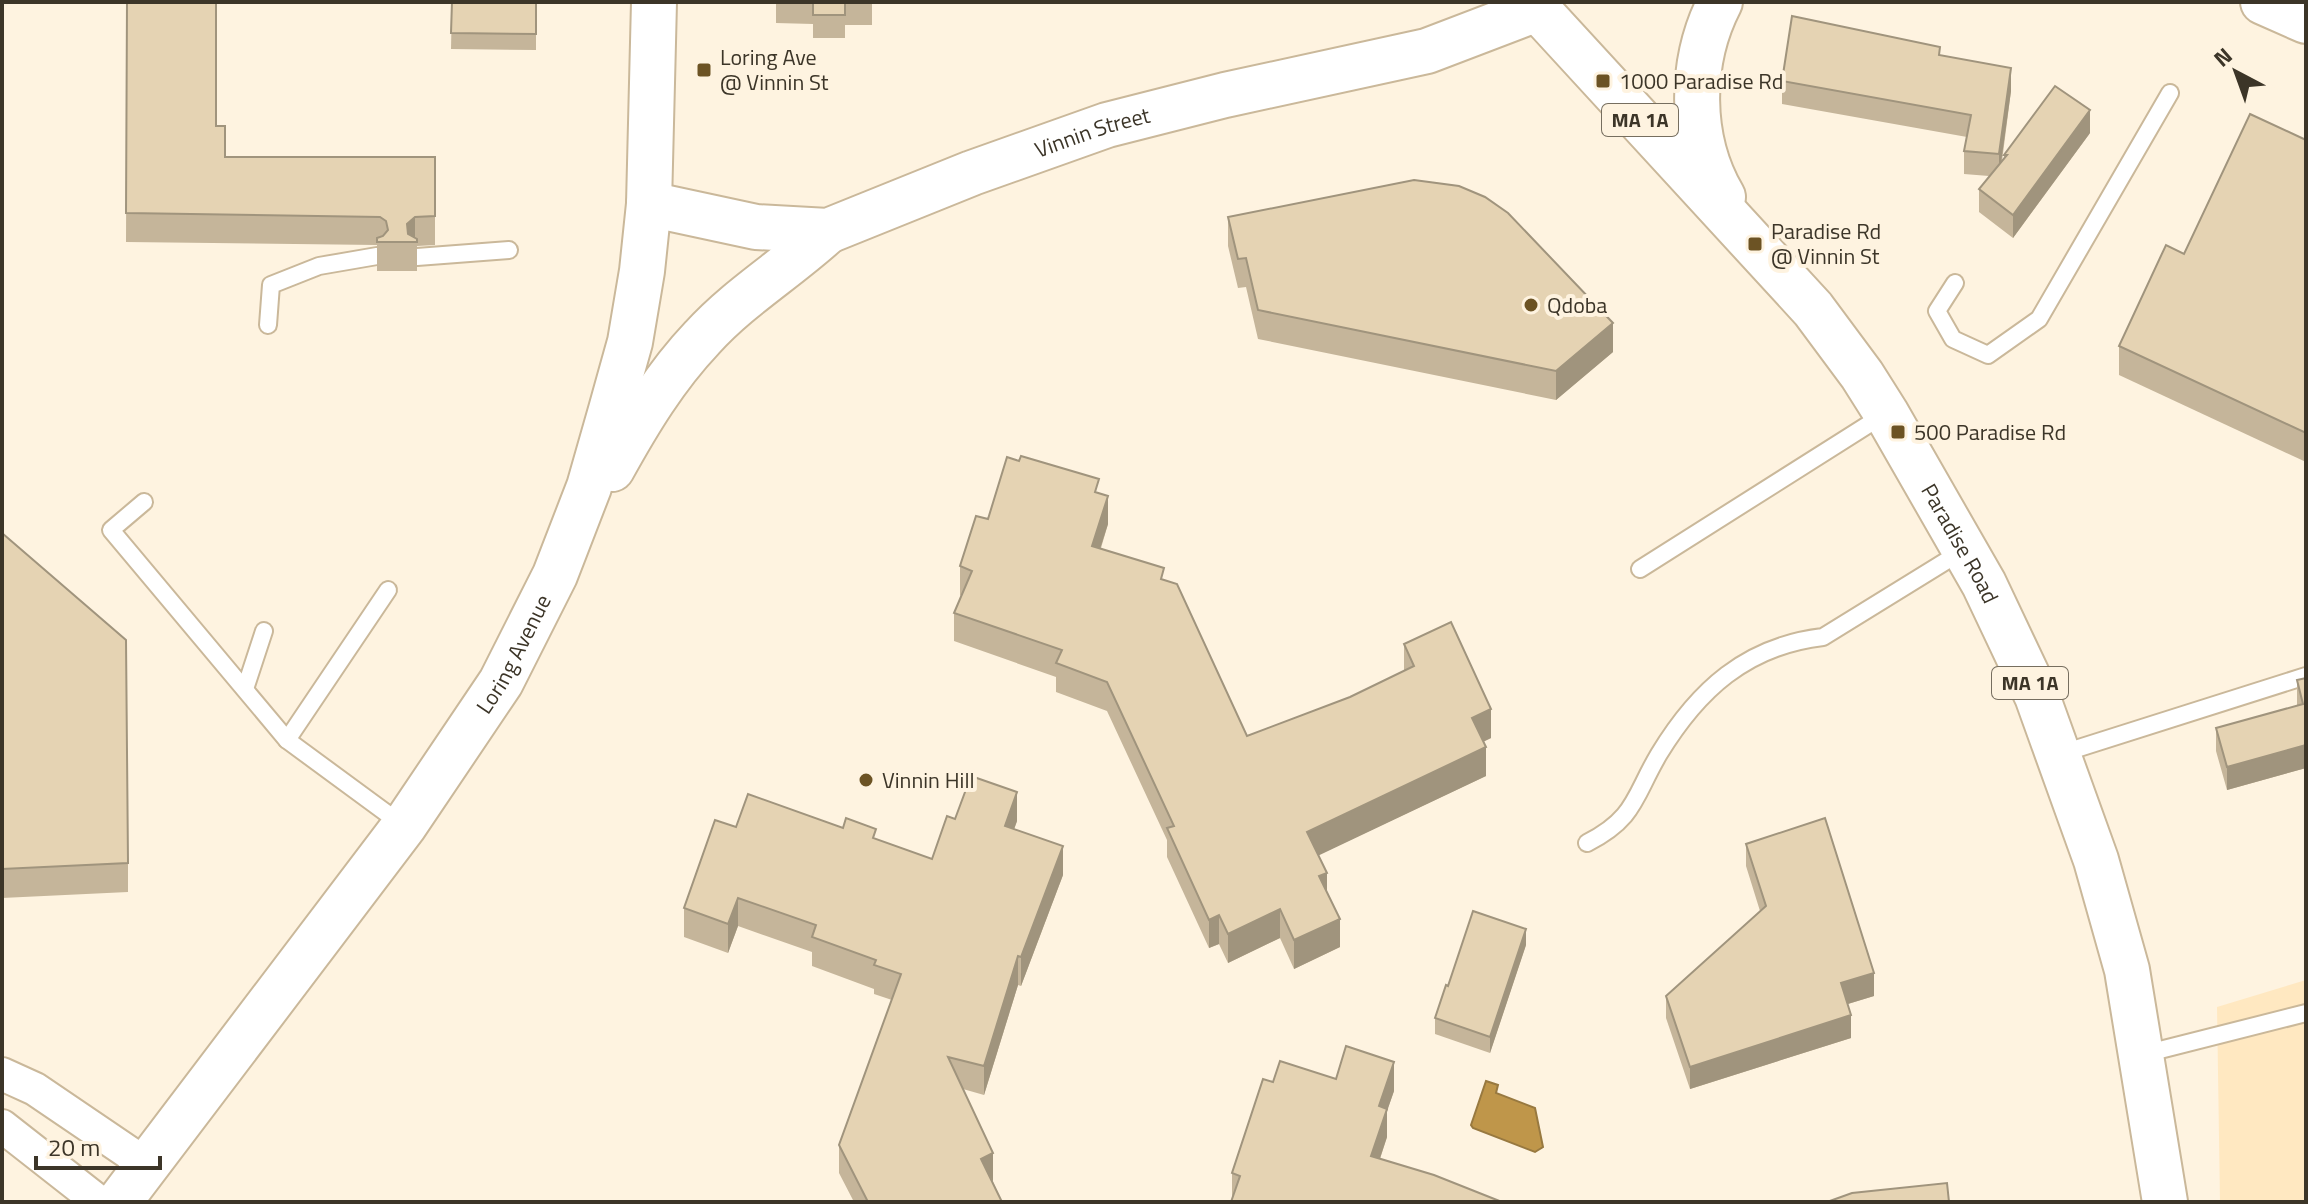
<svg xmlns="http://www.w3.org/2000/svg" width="2308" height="1204" font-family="'Titillium Web',sans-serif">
	<rect width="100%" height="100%" fill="#fef3e0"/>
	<!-- built -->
	<polygon fill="#ffe8c1" points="2306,980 2306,1202 2220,1202 2217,1007"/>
	<!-- water -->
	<polygon fill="#bf964a" stroke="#987940" stroke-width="2" points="1486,1081 1498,1085 1496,1093 1535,1108 1543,1147 1535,1152 1473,1128 1471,1125"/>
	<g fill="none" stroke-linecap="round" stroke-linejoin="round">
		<!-- lane casing -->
		<g stroke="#cab89a" stroke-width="20">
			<g id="lane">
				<polyline points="417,257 509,250"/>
				<polyline points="1955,283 1937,311 1953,339 1988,355 2039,319 2170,93"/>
				<polyline points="268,325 271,285 319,266 377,256"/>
				<polyline points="144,502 111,530 287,740 404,826"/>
				<polyline points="1640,569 1885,414"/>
				<polyline points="245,689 264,631"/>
				<polyline points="287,740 388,590"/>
				<polyline points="2060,754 2306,676"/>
				<path d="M1587,843C1636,818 1634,796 1659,754C1698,690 1746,646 1823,637L1964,550"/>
				<polyline points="2144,1054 2306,1013"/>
			</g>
		</g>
		<!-- street casing -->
		<g stroke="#cab89a" stroke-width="36">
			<g id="street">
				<polyline points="2,1074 35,1089 147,1165"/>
				<polyline points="2,1126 99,1202"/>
			</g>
		</g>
		<!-- secondary casing -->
		<g stroke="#cab89a" stroke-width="48">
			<g id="secondary">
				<polyline points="2263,2 2306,21"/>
				<path id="s1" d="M649,204L756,227L828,231L972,173L1107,125L1225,95L1427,51L1537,9"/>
				<path d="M612,469C638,422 665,377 702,338C739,297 788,268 828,231"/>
				<path id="s2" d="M119,1202L404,826L501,682L555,575L589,487L611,410L630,342L642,271L649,204L654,2"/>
			</g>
		</g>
		<!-- highway casing -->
		<g stroke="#cab89a" stroke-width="48">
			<g id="highway">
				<path id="s3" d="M1531,2L1813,309L1862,375L1886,413L1984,584L2037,696L2096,860L2127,970L2165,1202"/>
				<path d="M1720,2C1689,62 1689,139 1723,197"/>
			</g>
		</g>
		<!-- lane -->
		<use href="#lane" stroke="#fff" stroke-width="16"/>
		<!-- street -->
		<use href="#street" stroke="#fff" stroke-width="32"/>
		<!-- secondary -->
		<use href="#secondary" stroke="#fff" stroke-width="44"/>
		<!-- highway -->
		<use href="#highway" stroke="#fff" stroke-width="44"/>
	</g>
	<!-- wall -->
	<g fill="#c5b59a">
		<polygon points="127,2 216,126 225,157 435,157 435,245 417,246 417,271 377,271 377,245 126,242"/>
		<polygon points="452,2 536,2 536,50 451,49"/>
		<polygon points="776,2 872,2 872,25 845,25 845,38 813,38 813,24 776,23"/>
		<polygon points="1940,55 2011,91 2002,161 2004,158 2004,155 2090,133 2013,238 1979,212 1979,189 1989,176 1964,174 1964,151 1967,137 1782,104 1782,81"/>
		<polygon points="2306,140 2306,462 2119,375 2119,346 2184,254"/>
		<polygon points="1228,217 1613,352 1556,400 1258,339 1246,287 1238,288 1228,246"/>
		<polygon points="1099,493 1108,524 1101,548 1164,580 1247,736 1350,697 1404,671 1404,644 1491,738 1483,742 1486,776 1318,855 1340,947 1294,969 1280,938 1228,963 1219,944 1209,948 1167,857 1167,840 1107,711 1056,692 1056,677 954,641 954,613 961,596 960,595 960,566 988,519"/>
		<polygon points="2,533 128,863 128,892 2,898"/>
		<polygon points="2306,678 2306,768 2227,790 2216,751 2216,728 2297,706 2297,680"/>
		<polygon points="955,819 1017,821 1014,829 1063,875 1021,986 1018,985 984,1095 963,1089 993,1182 1002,1202 854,1202 839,1173 839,1145 892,1000 874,994 874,989 812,966 812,952 738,926 728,953 684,937 684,908 736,827 876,839 932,859"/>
		<polygon points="1746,844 1874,996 1848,1004 1851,1038 1690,1089 1666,1018 1666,996 1760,911 1746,866"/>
		<polygon points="1526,945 1490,1053 1435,1034 1435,1018 1448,986"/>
		<polygon points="1336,1079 1394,1091 1387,1111 1387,1137 1380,1159 1232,1199 1232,1173 1273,1082"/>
	</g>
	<!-- shaded-wall -->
	<g fill="#a0947d">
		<polygon points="2011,68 2011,91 1999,177 1999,154"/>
		<polygon points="2090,110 2090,133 2013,238 2013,215"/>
		<polygon points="415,217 415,242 407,242 407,224"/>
		<polygon points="1613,323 1613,352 1556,400 1556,371"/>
		<polygon points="1108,496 1108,524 1092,574 1092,546"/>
		<polygon points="1491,709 1491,738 1472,747 1472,718"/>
		<polygon points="2306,745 2306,768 2227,790 2227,767"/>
		<polygon points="1486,747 1486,776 1307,861 1307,832"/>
		<polygon points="1017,792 1017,821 1005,855 1005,826"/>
		<polygon points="1063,846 1063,875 1021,986 1021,957"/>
		<polygon points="1327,873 1327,902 1319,876"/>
		<polygon points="738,898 738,926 728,953 728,924"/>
		<polygon points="1280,909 1280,938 1228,963 1228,934"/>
		<polygon points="1219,915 1219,944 1209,948 1209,920"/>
		<polygon points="1340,919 1340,947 1294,969 1294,940"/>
		<polygon points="1526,929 1526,945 1490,1053 1490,1037"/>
		<polygon points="1018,956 1018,985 984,1095 984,1066"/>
		<polygon points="1874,973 1874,996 1841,1006 1841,983"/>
		<polygon points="1851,1015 1851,1038 1690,1089 1690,1067"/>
		<polygon points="1394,1062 1394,1091 1387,1111 1387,1137 1371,1185 1371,1156 1379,1106"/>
		<polygon points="993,1153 993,1182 981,1159"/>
	</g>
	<!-- building -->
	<g fill="#e5d3b3" stroke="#a0947d" stroke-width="2">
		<polygon points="127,2 216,2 216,126 225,126 225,157 435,157 435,216 415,217 407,224 408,234 417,239 417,242 377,242 377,238 383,236 388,230 386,221 380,217 126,213"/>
		<polygon points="452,2 536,2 536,34 451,33"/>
		<polygon points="813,2 872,2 845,2 845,15 813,15"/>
		<polygon points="1792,16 1940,47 1939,55 2011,68 1999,154 1964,151 1971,115 1782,81"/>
		<polygon points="2055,86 2090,110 2013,215 1979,189 2007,155 2004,155"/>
		<polygon points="2250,114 2306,140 2306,433 2119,346 2166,245 2184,254"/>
		<polygon points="1414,180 1459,186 1485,197 1508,213 1613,323 1556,371 1258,310 1246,258 1238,259 1228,217"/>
		<polygon points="1021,456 1099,479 1095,492 1108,496 1092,546 1164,568 1161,579 1177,584 1247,736 1350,697 1414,666 1404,644 1451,622 1491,709 1472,718 1486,747 1307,832 1327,873 1319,876 1340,919 1294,940 1280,909 1228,934 1219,915 1209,920 1167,828 1174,826 1107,682 1056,663 1062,650 954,613 972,571 960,566 976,516 988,519 1007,457 1019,461"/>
		<polygon points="2,533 126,640 128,863 2,869"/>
		<polygon points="2306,678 2306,745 2227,767 2216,728 2303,704 2297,680"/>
		<polygon points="971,776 1017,792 1005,826 1063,846 1021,957 1018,956 984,1066 948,1057 993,1153 981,1159 1002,1202 868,1202 839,1145 901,974 874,965 876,960 812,937 816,925 738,898 728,924 684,908 715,820 736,827 748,794 843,828 846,818 876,829 873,838 932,859 947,816 955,819"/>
		<polygon points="1825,818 1874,973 1841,983 1851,1015 1690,1067 1666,996 1766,906 1746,844"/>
		<polygon points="1473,911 1526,929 1490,1037 1435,1018 1446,985 1448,986"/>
		<polygon points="1346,1046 1394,1062 1379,1106 1387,1109 1371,1156 1434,1175 1502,1202 1231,1202 1240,1176 1232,1173 1263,1079 1273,1082 1280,1061 1336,1079"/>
		<polygon points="1947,1183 1949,1202 1827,1202 1852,1193"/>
	</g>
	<!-- markers -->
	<g fill="#6c5324" stroke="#fef3e0" stroke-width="3">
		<rect x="696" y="62" width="16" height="16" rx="4"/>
		<rect x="1595" y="73" width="16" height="16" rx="4"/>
		<rect x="1747" y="236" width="16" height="16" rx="4"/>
		<circle cx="1531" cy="305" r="8"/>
		<rect x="1890" y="424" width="16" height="16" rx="4"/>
		<circle cx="866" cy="780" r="8"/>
	</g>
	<g text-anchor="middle" stroke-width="8" stroke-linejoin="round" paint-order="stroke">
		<!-- shield labels -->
		<g fill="#fef3e0" stroke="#766e5f" stroke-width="2">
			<rect x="1602" y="104" width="76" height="32" rx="6"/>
			<rect x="1992" y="667" width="76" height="32" rx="6"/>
		</g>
		<g font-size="20" font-weight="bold" fill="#3c3528">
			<text x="1640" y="127">MA 1A</text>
			<text x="2030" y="690">MA 1A</text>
		</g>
		<!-- poi labels -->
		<g font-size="22" fill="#3c3528" stroke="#fef3e0" text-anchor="start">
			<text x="720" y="65">Loring Ave<tspan x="720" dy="25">@ Vinnin St</tspan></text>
			<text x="1619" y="89">1000 Paradise Rd</text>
			<text x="1771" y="239">Paradise Rd<tspan x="1771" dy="25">@ Vinnin St</tspan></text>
			<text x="1547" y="313">Qdoba</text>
			<text x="1914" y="440">500 Paradise Rd</text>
			<text x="882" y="788">Vinnin Hill</text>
		</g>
		<!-- street labels -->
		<g font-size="22" fill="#3c3528" stroke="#fef3e0">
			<text dy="8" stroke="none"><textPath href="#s1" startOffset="464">Vinnin Street</textPath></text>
			<text dy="8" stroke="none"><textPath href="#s3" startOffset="694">Paradise Road</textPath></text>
			<text dy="8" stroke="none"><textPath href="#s2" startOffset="676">Loring Avenue</textPath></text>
		</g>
	</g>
	<!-- border -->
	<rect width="2308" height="1204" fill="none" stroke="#3c3528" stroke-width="8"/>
	<!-- north arrow -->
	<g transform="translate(2236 72) rotate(319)" stroke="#fef3e0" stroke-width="6" paint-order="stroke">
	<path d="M0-6L14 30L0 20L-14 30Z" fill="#3c3528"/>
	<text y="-12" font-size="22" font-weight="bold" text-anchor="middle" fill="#3c3528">N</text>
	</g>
	<!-- scale -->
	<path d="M36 1156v12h124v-12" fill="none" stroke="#3c3528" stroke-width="4"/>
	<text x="48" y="1156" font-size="24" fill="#3c3528" stroke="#fef3e0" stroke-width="6" paint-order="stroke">20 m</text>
</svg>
